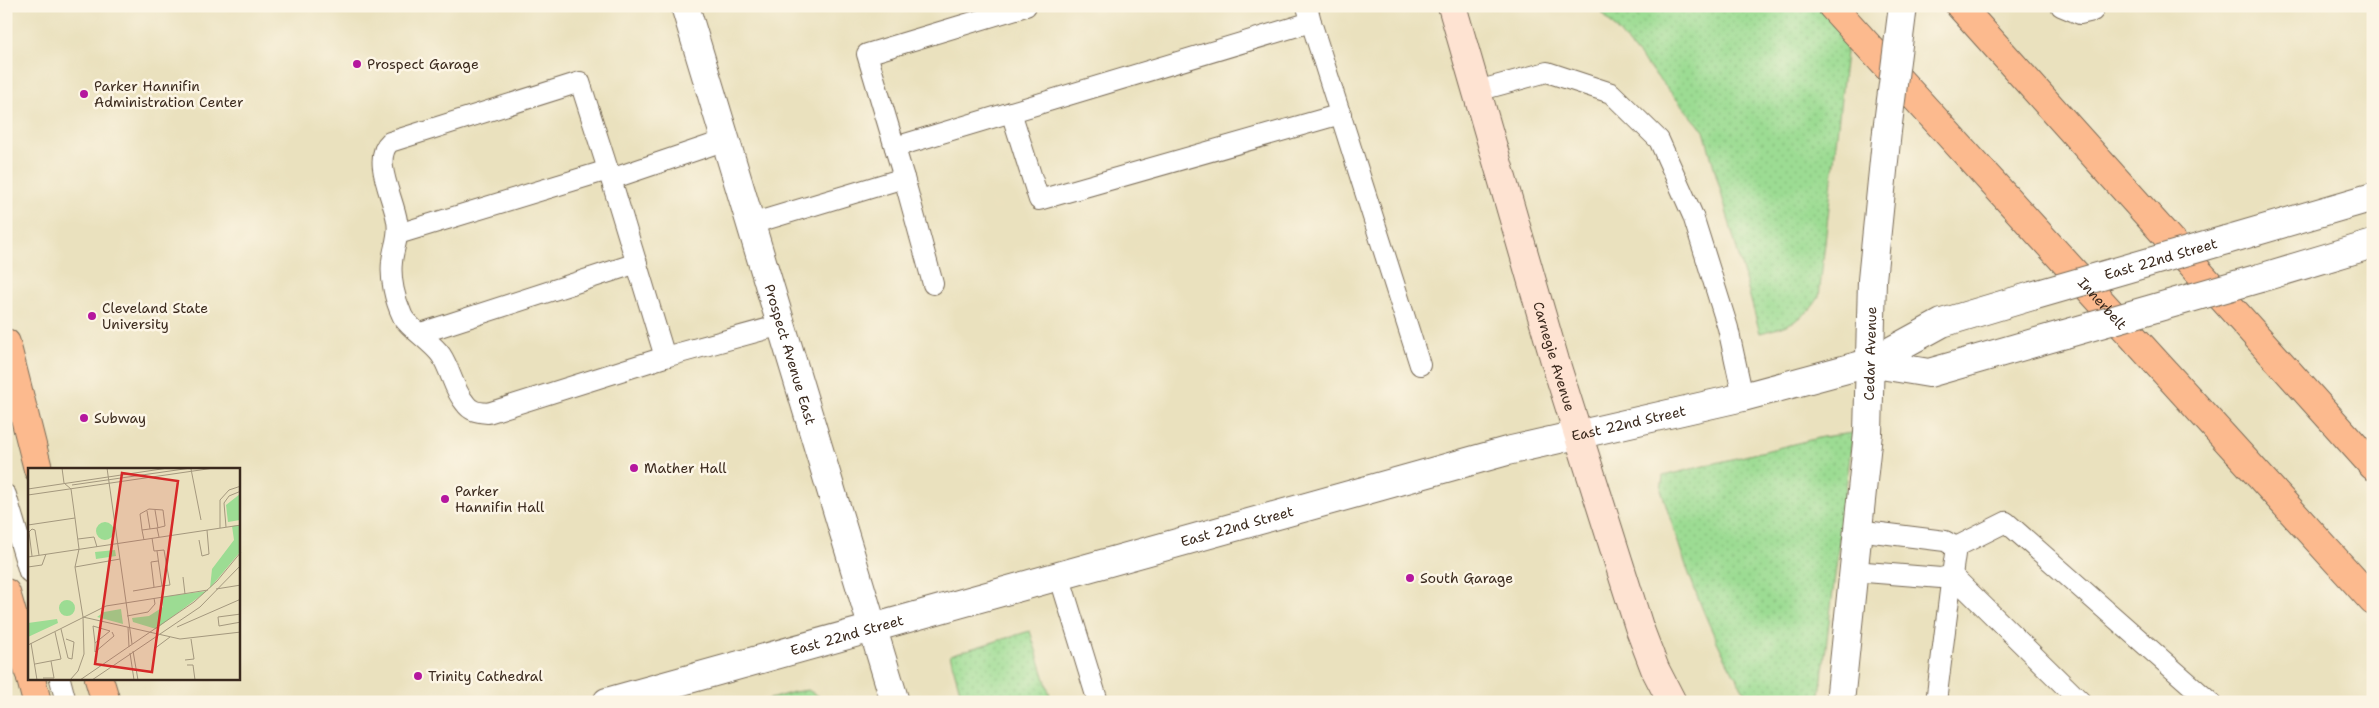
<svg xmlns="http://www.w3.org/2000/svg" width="2379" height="708" font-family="'Shantell Sans',sans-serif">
	<defs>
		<pattern id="grass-dots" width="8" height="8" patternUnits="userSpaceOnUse" patternTransform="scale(1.25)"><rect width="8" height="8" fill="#9cdc93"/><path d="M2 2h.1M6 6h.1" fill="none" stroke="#87bd7e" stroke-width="1.8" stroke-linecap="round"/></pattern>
	</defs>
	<rect width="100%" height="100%" fill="#fcf5e5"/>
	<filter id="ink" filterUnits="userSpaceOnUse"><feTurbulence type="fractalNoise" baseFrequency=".02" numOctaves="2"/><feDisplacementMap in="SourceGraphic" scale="10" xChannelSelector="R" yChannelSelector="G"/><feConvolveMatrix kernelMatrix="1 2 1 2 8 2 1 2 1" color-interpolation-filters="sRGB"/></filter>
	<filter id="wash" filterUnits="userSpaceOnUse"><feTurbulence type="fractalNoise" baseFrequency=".0096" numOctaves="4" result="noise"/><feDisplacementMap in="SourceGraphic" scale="20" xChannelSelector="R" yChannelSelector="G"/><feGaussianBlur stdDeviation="1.12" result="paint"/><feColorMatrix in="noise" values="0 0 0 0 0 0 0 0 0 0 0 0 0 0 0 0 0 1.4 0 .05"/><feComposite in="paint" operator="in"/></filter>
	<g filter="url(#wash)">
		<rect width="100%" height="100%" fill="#eae1be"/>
		<!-- grass -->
		<g fill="url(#grass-dots)" stroke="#6c8358">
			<path d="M1596,6H1832L1849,26L1819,297C1806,320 1785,327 1760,333L1704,131Z"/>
			<path d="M1853,433L1819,702H1751C1707,635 1685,565 1661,490L1663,476L1822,437Z"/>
			<polygon points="1030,631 1052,702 963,702 950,655"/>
			<polygon points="808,690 823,699 824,702 760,702 794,692"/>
		</g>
	</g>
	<g filter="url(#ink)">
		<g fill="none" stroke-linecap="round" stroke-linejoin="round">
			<!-- service casing -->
			<g stroke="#786a56" stroke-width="22">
				<g id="service">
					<polyline points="2061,6 2080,14 2093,11"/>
					<polyline points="1311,22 1420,365"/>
					<polyline points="1477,91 1547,72 1611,93 1659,140 1693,216 1728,328 1743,397"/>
					<polyline points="1011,112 1039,200 1341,114"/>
					<polyline points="726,140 611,179 665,357 781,325"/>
					<polyline points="895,147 1311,22 1307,6"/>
					<polyline points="904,178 933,284"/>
					<path d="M611,179L580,82L390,142C371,159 394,199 397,221C400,236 393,248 392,262C390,279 395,300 402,315C406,326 432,342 441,355C451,370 453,389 465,403C471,412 478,412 488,413L665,357"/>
					<polyline points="751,224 904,178 867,54 1026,6"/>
					<polyline points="398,234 608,170"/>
					<polyline points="421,333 637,263"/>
					<polyline points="6,495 29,572"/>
					<polyline points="1956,547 2006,522 2210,702"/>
					<polyline points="1853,571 1941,578 1952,575 1956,547 1945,541 1857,530"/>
					<polyline points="1059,575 1098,702"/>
					<polyline points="1952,575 2081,702"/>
					<polyline points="60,679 66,702"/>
					<polyline points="1936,702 1952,575"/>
				</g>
			</g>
			<!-- tertiary casing -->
			<g stroke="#786a56" stroke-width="30">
				<g id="tertiary">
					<path id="s1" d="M685,6L895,702"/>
					<polyline points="2226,240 2373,197"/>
					<polyline points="2260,278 2373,244"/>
					<polyline points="1869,363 1929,373 2065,334"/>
					<path id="s2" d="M607,702L1507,451L1743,397L1869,363L1942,323L2032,296"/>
					<path id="s3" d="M1840,702L1868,433L1872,280L1887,131"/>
				</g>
			</g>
			<!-- secondary casing -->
			<g stroke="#786a56" stroke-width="30">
				<g id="secondary">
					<path id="s4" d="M1452,6L1555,361L1639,627L1655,669L1672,702"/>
				</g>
			</g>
			<!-- primary casing -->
			<g stroke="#786a56" stroke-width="30">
				<g id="primary">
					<polyline points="6,343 38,469"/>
					<polyline points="6,593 29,672"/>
					<polyline points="31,679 37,702"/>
					<polyline points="99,679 106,702"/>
				</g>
			</g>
			<!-- motorway casing -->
			<g stroke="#786a56" stroke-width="30">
				<g id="motorway">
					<path id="s5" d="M1832,6L2373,601"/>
					<polyline points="1960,6 2373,466"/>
				</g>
			</g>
			<!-- service -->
			<use href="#service" stroke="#fff" stroke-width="20"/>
			<!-- tertiary -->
			<use href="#tertiary" stroke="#fff" stroke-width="28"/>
			<!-- secondary -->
			<use href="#secondary" stroke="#fee3d2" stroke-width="28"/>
			<!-- primary -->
			<use href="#primary" stroke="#fcba8e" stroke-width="28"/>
			<!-- motorway -->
			<use href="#motorway" stroke="#fcba8e" stroke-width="28"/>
			<!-- tertiary-bridge casing -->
			<g stroke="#786a56" stroke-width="30" stroke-linecap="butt">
				<g id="tertiary-bridge">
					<polyline points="1887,131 1903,6"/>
					<path id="s6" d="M2032,296L2226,240"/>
					<polyline points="2065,334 2260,278"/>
				</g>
			</g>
			<!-- tertiary-bridge -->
			<use href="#tertiary-bridge" stroke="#fff" stroke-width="28"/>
		</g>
	</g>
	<!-- markers -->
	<g fill="#b5179e" stroke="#fcf5e5" stroke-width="2">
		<circle cx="357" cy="64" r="5"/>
		<circle cx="84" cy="94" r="5"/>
		<circle cx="92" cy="316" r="5"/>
		<circle cx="84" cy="418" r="5"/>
		<circle cx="634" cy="468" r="5"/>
		<circle cx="445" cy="499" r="5"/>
		<circle cx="1410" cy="578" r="5"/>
		<circle cx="418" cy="676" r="5"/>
	</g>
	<g text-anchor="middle" stroke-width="5" stroke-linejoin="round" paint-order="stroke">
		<!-- poi labels -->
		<g font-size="14" fill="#3b2a1e" stroke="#fcf5e5" text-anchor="start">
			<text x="367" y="69">Prospect Garage</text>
			<text x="94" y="91">Parker Hannifin<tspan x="94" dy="16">Administration Center</tspan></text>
			<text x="102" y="313">Cleveland State<tspan x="102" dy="16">University</tspan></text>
			<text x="94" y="423">Subway</text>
			<text x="644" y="473">Mather Hall</text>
			<text x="455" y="496">Parker<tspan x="455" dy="16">Hannifin Hall</tspan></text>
			<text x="1420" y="583">South Garage</text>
			<text x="428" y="681">Trinity Cathedral</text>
		</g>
		<!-- street labels -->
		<g font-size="14" fill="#3b2a1e" stroke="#fcf5e5">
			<text dy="5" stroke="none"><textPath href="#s6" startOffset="134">East 22nd Street</textPath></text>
			<text dy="5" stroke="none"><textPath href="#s5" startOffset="402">Innerbelt</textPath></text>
			<text dy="5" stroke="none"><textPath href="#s1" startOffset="364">Prospect Avenue East</textPath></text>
			<text dy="5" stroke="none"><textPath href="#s3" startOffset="350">Cedar Avenue</textPath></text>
			<text dy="5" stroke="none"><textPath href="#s4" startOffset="365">Carnegie Avenue</textPath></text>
			<text dy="5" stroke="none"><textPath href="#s2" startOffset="1059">East 22nd Street</textPath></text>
			<text dy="5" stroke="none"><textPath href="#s2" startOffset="654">East 22nd Street</textPath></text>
			<text dy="5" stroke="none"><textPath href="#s2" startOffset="249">East 22nd Street</textPath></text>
		</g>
	</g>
	<!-- overview -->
	<g transform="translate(28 468)">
		<rect width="212" height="212" fill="#eae1be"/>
		<path d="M212,26V52L200,54L198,37ZM68 63a9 9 0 1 1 18 0a9 9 0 1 1-18 0ZM212,57V84L182,120L184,101L206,72L204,58ZM87,82L88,88L68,91L67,84ZM179,123L128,161L105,154L104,150L121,148L135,139L133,129ZM31 140a8 8 0 1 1 16 0a8 8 0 1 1-16 0ZM93,141L95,156L69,149L76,144ZM29,151L30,155L0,169V155Z" fill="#9cdc93"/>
		<path fill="none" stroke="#a4987e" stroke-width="1" d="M34,0L36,15L43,21L47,50L51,81L47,99L55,149L152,171L213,164M79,0L104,176M163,1L173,52M44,17L163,0M0,21L140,0M0,27L186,0M127,42L130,60M119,43L122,61M0,57L47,50M198,59L196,35L201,28L213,23M192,60V32L201,22L213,18M114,62L112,46L121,41L135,42L137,58L129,60M124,70L126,83L136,82L142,117L134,118L129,83M50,71L66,69L69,79M116,72L114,62L129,60L131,69M171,72L174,88L181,86L179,62M4,88L1,64L4,61L7,62L11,87M0,89L213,57M0,99L14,97L18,86M47,99L92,91M155,109L157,126M126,119L123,94L130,93M188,121L213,117M105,123L134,118M213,146L190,149L191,158L213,154M99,148L120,144L127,136L126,130M100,159L101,179M149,159L213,131M33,161L40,190L44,191L46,174L38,171M82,163L67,175V184L86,168L84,164M3,175L9,212M67,175L65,158L82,163M0,177L78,138L180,122M126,181L142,169M105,183L110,212M102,185L106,212M157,192L166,191L163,171M7,196L33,191L27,164M159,197H165L167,212M15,210H26L23,193M42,212L50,203L56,186L55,149M52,212L166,134L189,113L213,84M64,212L172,139L213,97"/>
		<path fill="#d62828" fill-opacity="0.15" stroke="#d62828" stroke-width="2.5" d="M94,5L150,13L124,204L67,196Z"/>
		<rect width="212" height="212" fill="none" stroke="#3b2a1e" stroke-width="2.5"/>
	</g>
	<!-- margin -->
	<rect width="2379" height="708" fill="none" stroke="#fcf5e5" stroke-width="25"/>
</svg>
